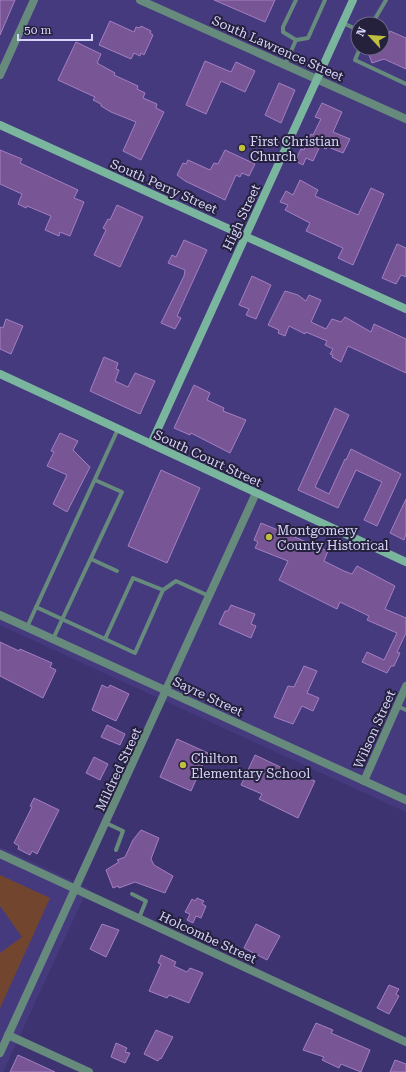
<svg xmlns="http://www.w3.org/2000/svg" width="406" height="1072" font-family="'Roboto Serif',serif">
	<rect width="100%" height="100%" fill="#3e3371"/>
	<!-- built -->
	<g fill="#463a7f" fill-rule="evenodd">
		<path d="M0,0H406V812L0,625ZM358,24H382V48H358Z"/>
		<polygon points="0,847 88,888 3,1072 0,1072"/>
	</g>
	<!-- green -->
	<polygon fill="#72462e" points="0,875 50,898 0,1008 0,953 22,937 0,906"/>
	<!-- building -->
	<g fill="#785695" stroke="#a37fc1">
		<polygon points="0,0 15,0 0,35"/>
		<polygon points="214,0 275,0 265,22"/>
		<polygon points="110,21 134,32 136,27 140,28 141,26 151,31 150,33 153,35 144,55 141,53 140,56 134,53 131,59 99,45"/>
		<polygon points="390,31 406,38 406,69 384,59 372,63 368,52 382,48 382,35 387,37"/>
		<polygon points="76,42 101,54 97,63 115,73 114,75 138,86 137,89 145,93 143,98 157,104 156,108 164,112 141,160 123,151 136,122 111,112 101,106 101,104 93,100 95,97 58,80"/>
		<polygon points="205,61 231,72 236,62 255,71 245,92 221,81 206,114 186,105"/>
		<polygon points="279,83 295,90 281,123 265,115"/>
		<polygon points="322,103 342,112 333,132 350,139 343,153 328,147 326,149 320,146 313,161 306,158 303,165 295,161 301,149 304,150 311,134 313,135 321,119 315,117"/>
		<polygon points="0,150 22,159 20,163 78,190 74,198 84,202 70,236 60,232 59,236 45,230 51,216 27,206 26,208 18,204 22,194 0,184"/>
		<polygon points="225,150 255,164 249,176 242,173 240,177 236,175 225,200 185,181 177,175 183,163 186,164 188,160 210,170 214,163 218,164"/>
		<polygon points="300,180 318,190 315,196 358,215 371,188 384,194 353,265 338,258 343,248 306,231 310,223 285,210 288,205 280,202 286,191 293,195"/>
		<polygon points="117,205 143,217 120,267 94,255 106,230 103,228 108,219 110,220"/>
		<polygon points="184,240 207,250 177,316 181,318 175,329 161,323 184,276 185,270 168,263 172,255 176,257"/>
		<polygon points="397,244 406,248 406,277 401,275 396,284 382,278"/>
		<polygon points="252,276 271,285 256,319 246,315 249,309 239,305"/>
		<polygon points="285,291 298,295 306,301 309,295 321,300 311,322 326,329 332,319 341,322 345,317 371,332 374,324 406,339 406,373 348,346 341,362 332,357 333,355 330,354 333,349 325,345 327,341 306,332 305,334 289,326 285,336 278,333 279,330 268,325"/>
		<polygon points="6,319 23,326 11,354 0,349 0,327 3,328"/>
		<polygon points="104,357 118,363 116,369 119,370 115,381 128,387 135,373 155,381 140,414 90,391"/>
		<polygon points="194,385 210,393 207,400 224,408 223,411 246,420 230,453 191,433 190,435 174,428"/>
		<polygon points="335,408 349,415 315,487 329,494 345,459 346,460 351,449 401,474 377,526 364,520 382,482 356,470 338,508 298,490"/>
		<polygon points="60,433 78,441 73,450 90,467 67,512 53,504 67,475 47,466 54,452 51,451"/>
		<polygon points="161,470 200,488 167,563 128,546"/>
		<polygon points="406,499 406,534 404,540 390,533"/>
		<polygon points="261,523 328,551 324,561 344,571 352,574 357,566 395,586 385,609 406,618 406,633 397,652 400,653 394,666 391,666 387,673 362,662 367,652 384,660 397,633 367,620 369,616 340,602 337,609 279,580 288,561 255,548 258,542 254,540"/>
		<polygon points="231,605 255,614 251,624 256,626 251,638 219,624 225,611 228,611"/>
		<polygon points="0,642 19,651 20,649 52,663 50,667 56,670 43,698 0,676"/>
		<polygon points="304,666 317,671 307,693 319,698 313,711 302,706 293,724 274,717 288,686 294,687"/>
		<polygon points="102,685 108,688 110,685 129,694 116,721 92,710"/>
		<polygon points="107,725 125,734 120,745 101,737"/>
		<polygon points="177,739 208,753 191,791 160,777"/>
		<polygon points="255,755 295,774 315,781 298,818 259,799 262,794 241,785"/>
		<polygon points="94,757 108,764 100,780 86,773"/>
		<polygon points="34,798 59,810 37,854 32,851 30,855 18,849 19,846 14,843 32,807 30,806"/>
		<polygon points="141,830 159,838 151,859 154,865 173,876 165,893 135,882 119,888 118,886 113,888 106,870 119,862 117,860 125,857 133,840"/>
		<polygon points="197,898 204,901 202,904 206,906 201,918 196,916 193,923 187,920 190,914 185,912 192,899 195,901"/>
		<polygon points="102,924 119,930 106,957 90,949"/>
		<polygon points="256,924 280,936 267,960 244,948"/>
		<polygon points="161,955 176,962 174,966 187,972 190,968 203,973 189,1003 169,995 167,998 149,991 161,964 158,963"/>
		<polygon points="389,985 399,989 396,994 399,996 389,1014 377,1008"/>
		<polygon points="316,1023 333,1030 331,1033 370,1050 361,1072 341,1064 339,1068 322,1060 324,1057 303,1050"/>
		<polygon points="156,1030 173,1037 161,1059 160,1058 158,1061 144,1054"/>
		<polygon points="116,1043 127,1048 125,1052 130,1053 125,1063 111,1057"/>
		<polygon points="18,1055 55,1072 10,1072"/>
		<polygon points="395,1060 406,1064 406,1072 390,1072"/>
	</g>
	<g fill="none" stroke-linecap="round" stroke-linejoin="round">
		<!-- service -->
		<g stroke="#668b7c" stroke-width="4">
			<polyline points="296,0 283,27 283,32 296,40 308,38 325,0"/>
			<polyline points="343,23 358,30"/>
			<polyline points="372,24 386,0"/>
			<polyline points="360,48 355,60 406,84"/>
			<polyline points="285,65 296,40"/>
			<polyline points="91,559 117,571"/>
			<polyline points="163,590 133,578 105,639 135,653 163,590 176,581 209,596"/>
			<polyline points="36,607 105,639"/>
			<polyline points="27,627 118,429"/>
			<polyline points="53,639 122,492 95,480"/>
			<polyline points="397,706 406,710"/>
			<polyline points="106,823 123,831 116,850"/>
			<polyline points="132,894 146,901 139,918"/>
		</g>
		<!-- minor -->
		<g stroke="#668b7c" stroke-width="8">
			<polyline points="0,75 34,0"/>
			<polyline points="0,615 406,800"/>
			<polyline points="364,781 406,686"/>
			<polyline points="8,1035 89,1072"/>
		</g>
		<!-- tertiary -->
		<g stroke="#668b7c" stroke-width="8">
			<polyline points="140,0 406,119"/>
			<polyline points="0,854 406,1042"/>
			<polyline points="0,1053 256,493"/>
		</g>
		<!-- secondary -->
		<g stroke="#7ab59e" stroke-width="8">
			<polyline points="0,125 406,309"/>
			<polyline points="0,374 406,562"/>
			<polyline points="151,444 353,0"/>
		</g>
	</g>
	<!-- markers -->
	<g fill="#c0be40" stroke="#25213d" stroke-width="1.5">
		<circle cx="242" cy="148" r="4"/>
		<circle cx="269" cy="537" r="4"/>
		<circle cx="183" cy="765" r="4"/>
	</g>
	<g text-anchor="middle" stroke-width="4" stroke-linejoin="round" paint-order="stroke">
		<!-- street labels -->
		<g font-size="13" fill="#d6d4fa" stroke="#25213d">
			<text transform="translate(278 48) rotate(24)" y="5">South Lawrence Street</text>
			<text transform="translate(164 186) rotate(24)" y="5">South Perry Street</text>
			<text transform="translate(241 217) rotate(-65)" y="5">High Street</text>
			<text transform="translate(208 458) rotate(25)" y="5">South Court Street</text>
			<text transform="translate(208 696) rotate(25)" y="5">Sayre Street</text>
			<text transform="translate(374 729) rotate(-66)" y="5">Wilson Street</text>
			<text transform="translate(118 769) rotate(-65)" y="5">Mildred Street</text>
			<text transform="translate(208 937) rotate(25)" y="5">Holcombe Street</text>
		</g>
		<!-- poi labels -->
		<g font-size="13" fill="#d6d4fa" stroke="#25213d" text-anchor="start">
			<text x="250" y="146">First Christian<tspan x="250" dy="15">Church</tspan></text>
			<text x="277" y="535">Montgomery<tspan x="277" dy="15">County Historical</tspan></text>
			<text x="191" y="763">Chilton<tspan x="191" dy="15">Elementary School</tspan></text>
		</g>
	</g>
	<!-- north arrow -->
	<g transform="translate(370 36) rotate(296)"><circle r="19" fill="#25213d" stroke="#6c6989"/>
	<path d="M0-3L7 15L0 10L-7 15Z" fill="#c0be40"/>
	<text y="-6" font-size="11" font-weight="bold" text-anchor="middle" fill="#d6d4fa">N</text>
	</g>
	<!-- scale -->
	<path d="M18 34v6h74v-6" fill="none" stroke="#d6d4fa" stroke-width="2"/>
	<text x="24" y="34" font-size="12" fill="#d6d4fa" stroke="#25213d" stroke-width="3" paint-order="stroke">50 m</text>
</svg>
